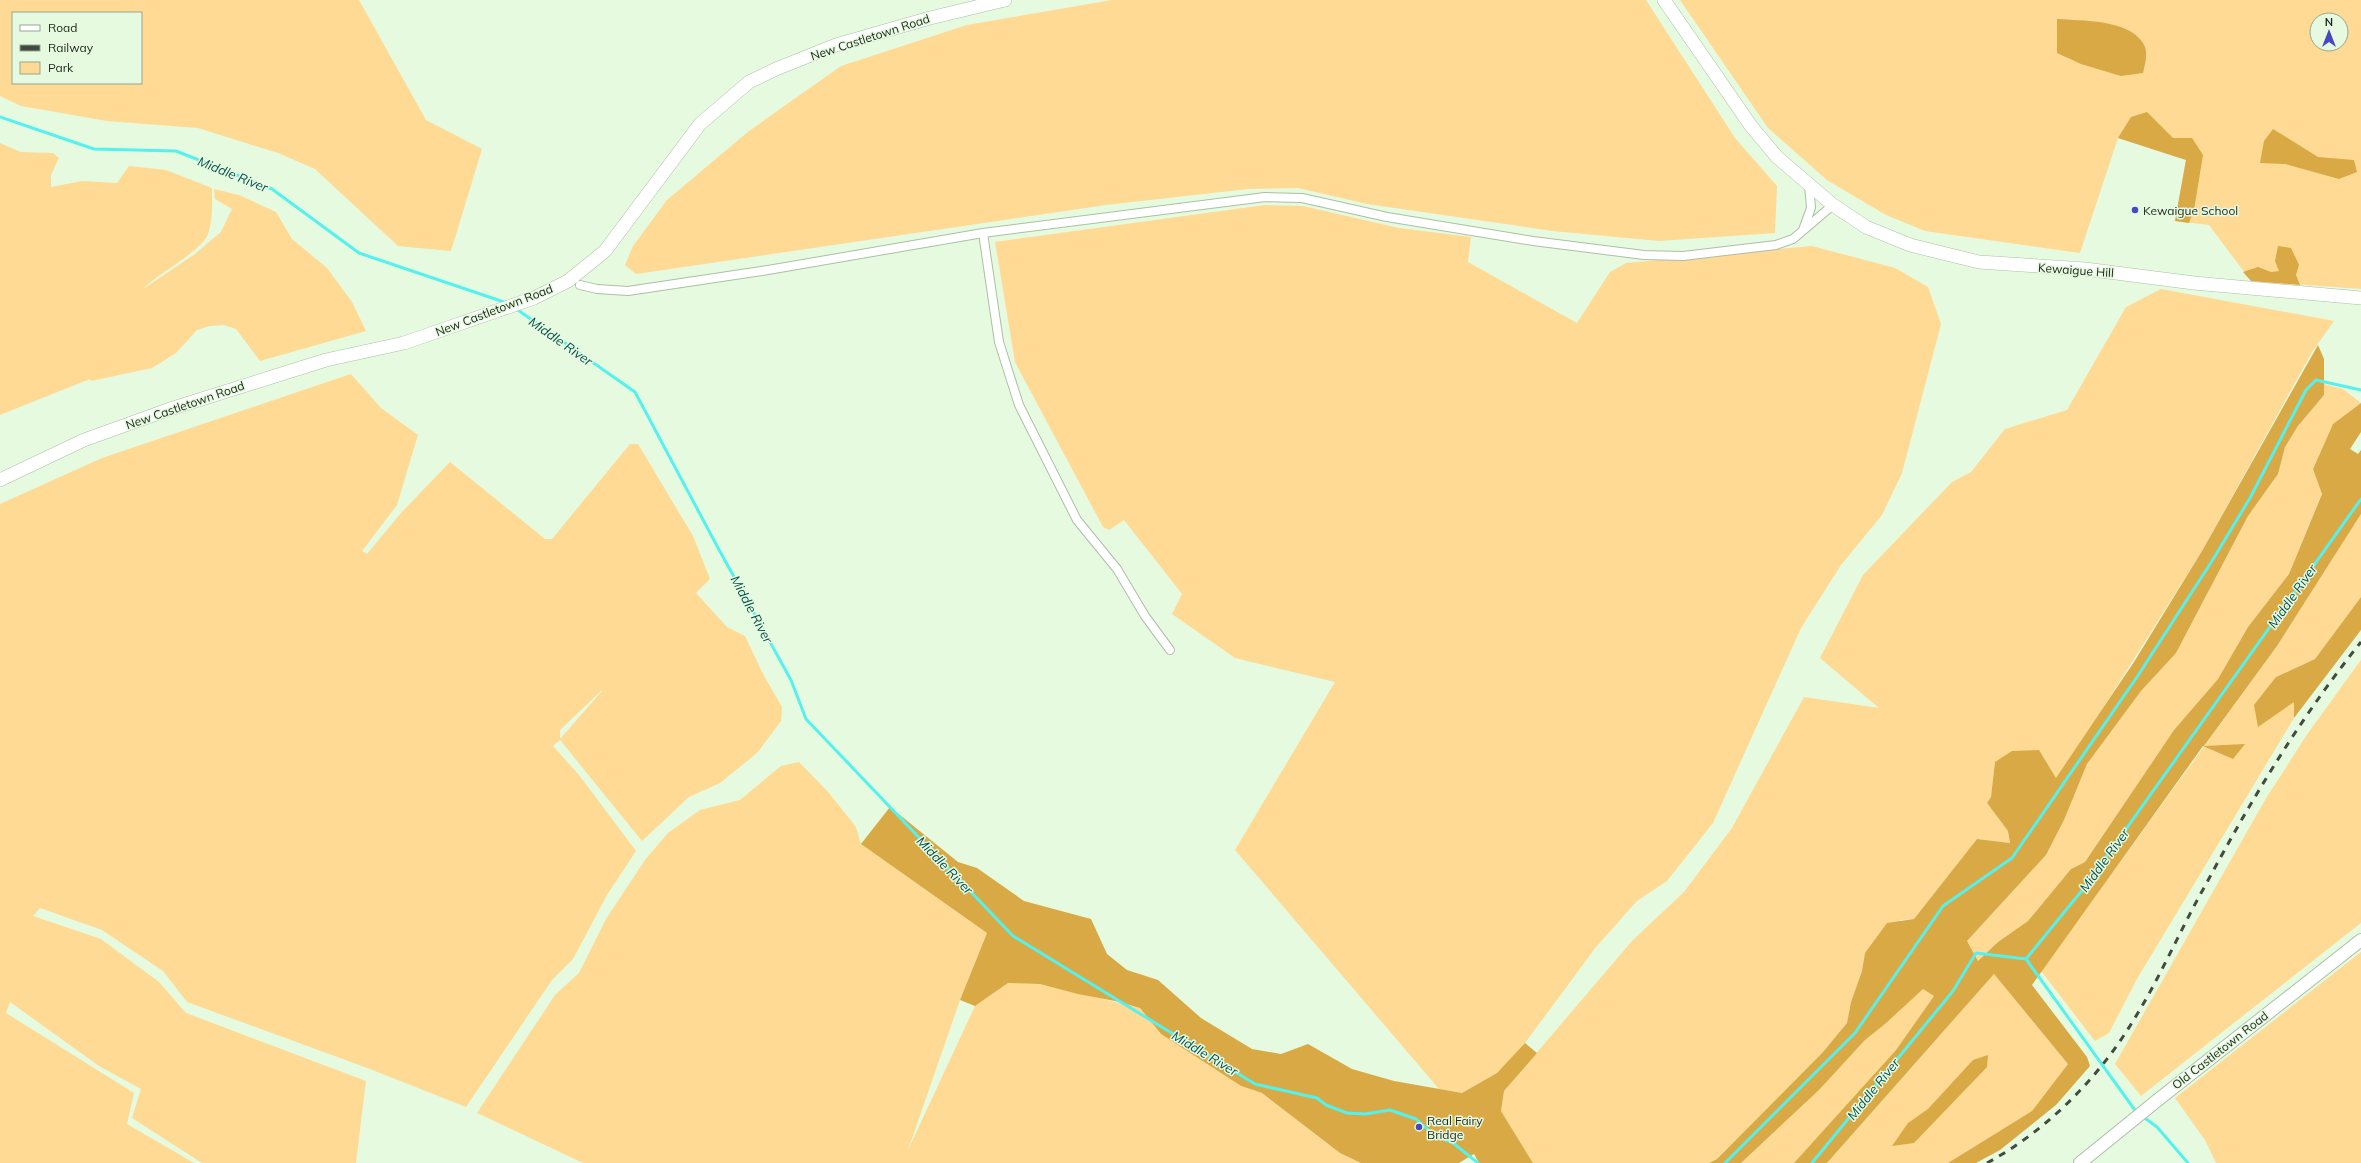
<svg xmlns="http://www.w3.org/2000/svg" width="2361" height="1163" font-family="Mulish,sans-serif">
<rect width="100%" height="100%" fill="#e6fae0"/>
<!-- green -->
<path fill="#feda94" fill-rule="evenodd" d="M0,0H359L426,120L482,149L451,251L398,246L315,169L278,153L198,128L107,121L21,106L0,96ZM13,13H141V83H13Z
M1112,0H1646L1735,138L1777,186L1775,233L1659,241L1553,231L1367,204L1298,188L1248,189L1106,205L636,274L625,265L633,246L667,200L749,131L841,66L967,25Z
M1680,0H2361V289L2251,281L2209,225L2175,221L2186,160L2118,138L2080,253L1925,231L1886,215L1827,180L1768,128ZM2317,20H2341V44H2317Z
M0,143L21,152L53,153L59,158L51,175V187L82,181L117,183L129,166L166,170L212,188C212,204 213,219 208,234C202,251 157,274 143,289L195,254L221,232L232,209L215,199L214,189L239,195L276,212L292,239L327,268L352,302L366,331L260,361L236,329L224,325L210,326L197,330L176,353L152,368L91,381L90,379L0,415Z
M1265,205L1303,206L1399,228L1471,237L1468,262L1577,323L1610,272L1626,263L1812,246L1895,268L1928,287L1941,324L1902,473L1882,515L1841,565L1801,628L1713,823L1667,881L1637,901L1596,947L1525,1043L1497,1073L1462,1093L1439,1089L1235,850L1335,682L1235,658L1172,614L1182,594L1124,520L1109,530L1103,527L1015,362L995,242Z
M2161,289L2334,321L2312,352L2202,551L2076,751L2056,778L2039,750L1995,762L1991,797L1987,803L2008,831L2010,843L1977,839L1914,919L1900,920L1865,953L1862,971L1851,1002L1847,1023L1823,1052L1717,1159L1709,1163H1533L1501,1111L1504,1091L1632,941L1684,892L1732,828L1804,697L1879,708L1820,658L1863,575L1952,482L1971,472L2005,429L2067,410L2126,307Z
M351,374L381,408L418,435L397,505L362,551L367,554L400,514L450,462L545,539H552L630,444H638L693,536L710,579L696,593L727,627L745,636L763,674L782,707L781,721L758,752L746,762L720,783L689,797L642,841L560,740L553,746L579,775L636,851L607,895L573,959L552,980L466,1107L370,1069L187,1002L163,971L102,930L40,908L33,916L101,939L159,982L186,1013L366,1081L356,1163H202L132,1118L141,1089L99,1066L10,1002L6,1013L134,1093L127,1124L194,1163H0V504L102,458ZM602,690V691L560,739V730Z
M2324,384L2343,389L2361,403L2333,424L2313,469L2322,493L2289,574L2248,627L2218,679L2174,730L2085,862L2071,869L2028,921L1998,942L1978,961L1967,941L2046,855L2064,820L2087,764L2141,691L2176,653L2248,516L2278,474L2285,447L2298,426L2324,395Z
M2361,514V597L2315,659L2276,677L2294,702V718L2137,979L2109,1033L2095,1041L2041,971L2277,646Z
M2361,660V923L2141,1096L2115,1064L2265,800L2308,733Z
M799,762L829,793L856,827L861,844L987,933L960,1000L908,1150L975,1006L1008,983L1040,984L1140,1008L1161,1034L1241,1086L1262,1093L1340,1153L1361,1163H583L477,1113L555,995L579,973L606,919L645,860L668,833L700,810L740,800L781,766Z
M2361,952V1163H2216L2205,1140L2175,1098Z
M1994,974L2068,1064L2032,1111L1948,1163H1827Z
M1923,988L1934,996L1896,1050L1794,1163H1741L1819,1090L1865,1040L1885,1024Z"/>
<!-- forest -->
<path fill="#d8a944" d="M2057,19C2082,21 2128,19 2143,43C2149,52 2145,64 2143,73L2121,76L2081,64L2057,53Z
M2147,112L2173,138H2192L2203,155L2194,210L2189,223L2175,221L2186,160L2118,138L2131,117Z
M2273,129L2318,157L2354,160L2357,172L2339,179L2285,164L2260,163L2264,141Z
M2278,246L2291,248L2299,265L2296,275L2300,285L2251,281L2243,272L2258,267L2271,272L2279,271L2275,261Z
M2318,345L2324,359V395L2298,426L2285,447L2278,474L2248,516L2176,653L2141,691L2087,764L2064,820L2046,855L1967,941L1978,961L1998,942L2028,921L2071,869L2085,862L2174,730L2218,679L2248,627L2289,574L2322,494L2313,469L2333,424L2361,403V432L2350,449L2358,454L2361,450V514L2277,646L2204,746L2245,744L2233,759L2203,746L2032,985L2087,1057L2090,1066L2056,1105L2000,1150L1976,1163H1948L2032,1111L2068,1064L1994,974L1827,1163H1794L1896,1050L1934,996L1923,989L1885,1024L1865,1040L1819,1090L1741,1163H1709L1717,1159L1823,1052L1847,1023L1851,1002L1862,971L1865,953L1887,923L1914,919L1977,839L2010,843L2008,831L1987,803L1991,797L1995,762L2012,751L2039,750L2056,778L2134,662L2202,551Z
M2361,597V630L2294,718V702L2258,727L2254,705L2276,677L2315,659Z
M890,807L958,862L977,868L1024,901L1091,919L1107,954L1127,970L1158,980L1201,1018L1252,1049L1281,1054L1308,1044L1352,1069L1394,1081L1462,1093L1497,1073L1525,1043L1537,1053L1504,1091L1501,1111L1533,1163H1479L1474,1154L1459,1163H1361L1340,1153L1262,1093L1241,1086L1161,1034L1140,1008L1115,1001L1078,994L1040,984L1008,983L975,1006L960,1000L987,933L861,844Z
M1988,1055L1987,1067L1914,1143L1892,1146L1908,1123L1928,1109L1973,1060Z"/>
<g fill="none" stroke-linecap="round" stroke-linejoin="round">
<!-- stream -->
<path stroke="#55f1ef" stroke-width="3" d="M0,117L94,149L176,151L272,189L359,253L507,303
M515,308L635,392L717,546L791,680L806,719L1013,936L1255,1084L1317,1098L1326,1105L1347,1113L1365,1114L1390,1110L1416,1119L1434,1135L1453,1143L1478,1163
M2026,959L2084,888L2361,499
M2026,959L2137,1113
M2142,1116L2157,1127L2188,1163
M1725,1163L1855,1033L1943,906L2012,858L2137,677L2212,561L2250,498L2306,390L2316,380L2361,390
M1812,1163L1953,991L1976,953L2026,959"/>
<!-- minor casing -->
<g stroke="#acbfa7" stroke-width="10">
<path id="minor" d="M1803,230L1811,208L1809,185
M983,233L999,342L1019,405L1077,520L1117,569L1145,616L1170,650
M580,285L597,289L628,291L768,270L983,233L1265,197L1302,198L1387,217L1533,241L1644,255L1683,256L1776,245L1793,239L1833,205"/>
</g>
<!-- primary casing -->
<g stroke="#acbfa7" stroke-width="14">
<path id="primary" d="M2080,1163L2159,1099L2361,940"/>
</g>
<!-- trunk casing -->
<g stroke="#acbfa7" stroke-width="14">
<path id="trunk" d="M1664,0L1751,126L1777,157L1833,205L1866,227L1910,245L1979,262L2085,269L2194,283L2361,298
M0,480L84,440L170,409L326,360L404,343L534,298L568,281L605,251L700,124L749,82L776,69L836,45L930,18L1005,0"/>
</g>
<!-- minor -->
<use href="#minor" stroke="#fff" stroke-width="8"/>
<!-- primary -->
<use href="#primary" stroke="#fff" stroke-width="12"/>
<!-- trunk -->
<use href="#trunk" stroke="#fff" stroke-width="13"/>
<!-- rail -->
<path stroke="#424b3f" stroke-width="3" stroke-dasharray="7 7" stroke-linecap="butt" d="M1987,1163C2046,1131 2098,1079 2133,1021C2160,978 2180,930 2205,886C2251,800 2300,718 2361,642"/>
</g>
<!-- markers -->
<g fill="#4749bf" stroke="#e6fae0" stroke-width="1.5">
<circle cx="2135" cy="210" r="4"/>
<circle cx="1419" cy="1127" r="4"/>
</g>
<g text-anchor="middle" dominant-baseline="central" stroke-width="3" stroke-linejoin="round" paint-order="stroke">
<!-- street labels -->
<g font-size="12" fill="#1e251c" stroke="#e6fae0">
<text transform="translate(870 37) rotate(-18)">New Castletown Road</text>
<text transform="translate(2076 270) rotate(4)">Kewaigue Hill</text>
<text transform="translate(494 310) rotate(-21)">New Castletown Road</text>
<text transform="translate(185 405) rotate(-19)">New Castletown Road</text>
<text transform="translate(2220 1050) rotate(-38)">Old Castletown Road</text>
</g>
<!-- poi labels -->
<g font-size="12" fill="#1e251c" stroke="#e6fae0" text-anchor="start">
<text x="2143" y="210">Kewaigue School</text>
<text x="1427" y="1120">Real Fairy<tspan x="1427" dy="14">Bridge</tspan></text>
</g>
<!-- water labels -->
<g font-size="13" font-style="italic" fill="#044d4d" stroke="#e6fae0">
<text transform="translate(233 174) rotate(22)">Middle River</text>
<text transform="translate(561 341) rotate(35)">Middle River</text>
<text transform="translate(2292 596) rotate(-55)">Middle River</text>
<text transform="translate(752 609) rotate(62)">Middle River</text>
<text transform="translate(2104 860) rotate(-54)">Middle River</text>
<text transform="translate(945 865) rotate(46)">Middle River</text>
<text transform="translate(1205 1053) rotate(31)">Middle River</text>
<text transform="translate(1873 1089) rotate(-51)">Middle River</text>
</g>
</g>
<!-- legend -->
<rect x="12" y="12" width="130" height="72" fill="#e6fae0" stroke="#96a592"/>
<rect x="20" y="25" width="20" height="6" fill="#ffffff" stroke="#96a592"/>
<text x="48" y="32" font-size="12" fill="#1e251c">Road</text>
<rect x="20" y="45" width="20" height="6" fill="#424b3f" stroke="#96a592"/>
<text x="48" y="52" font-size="12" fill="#1e251c">Railway</text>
<rect x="20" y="62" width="20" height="12" fill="#feda94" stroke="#96a592"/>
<text x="48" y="72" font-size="12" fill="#1e251c">Park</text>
<!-- north arrow -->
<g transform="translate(2329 32)"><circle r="19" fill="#e6fae0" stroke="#96a592"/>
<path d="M0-3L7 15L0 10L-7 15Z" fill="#4749bf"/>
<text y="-6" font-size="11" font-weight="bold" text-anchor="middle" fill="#1e251c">N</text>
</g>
</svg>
